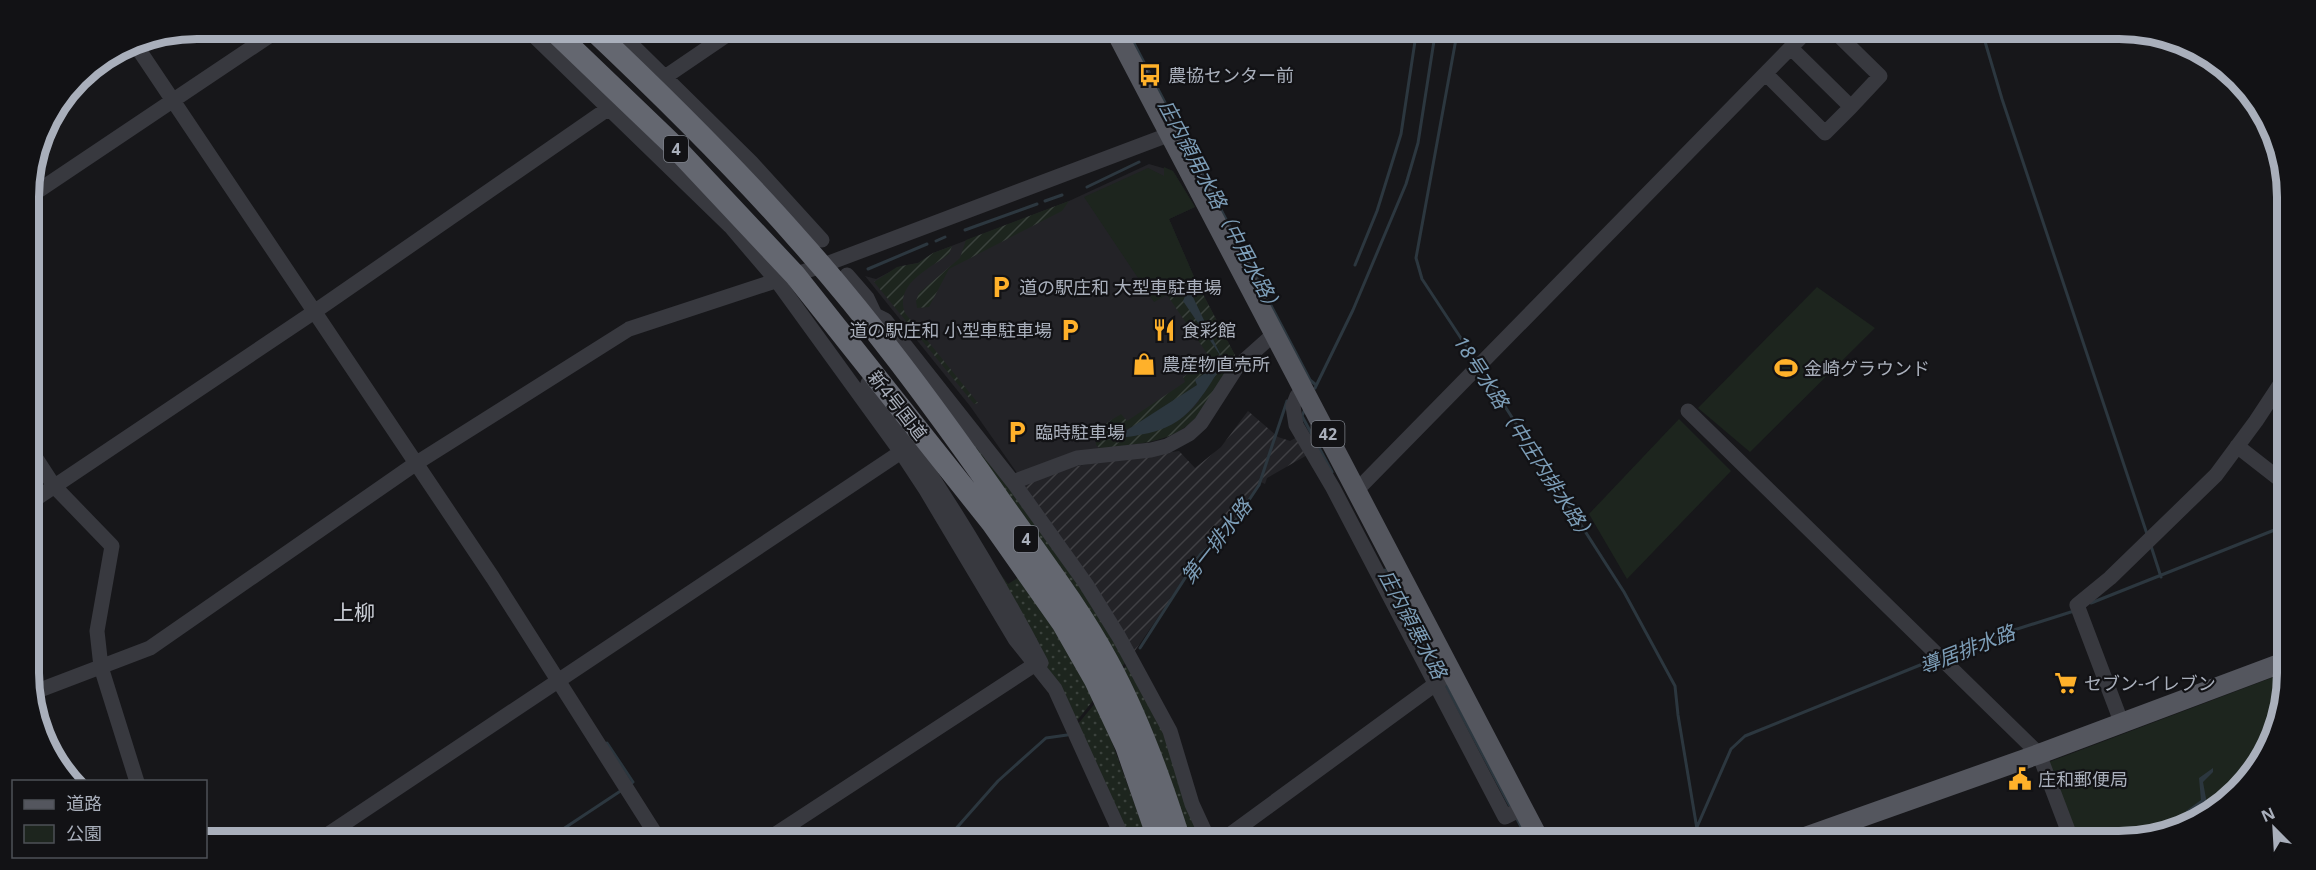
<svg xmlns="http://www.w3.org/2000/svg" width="2316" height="870" font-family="'Noto Sans','Noto Sans JP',sans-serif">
<defs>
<pattern id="industrial-furrows" width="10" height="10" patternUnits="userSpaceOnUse" patternTransform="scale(1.5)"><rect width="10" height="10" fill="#232327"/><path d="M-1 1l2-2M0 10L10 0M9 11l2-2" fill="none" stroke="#404044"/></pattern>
<pattern id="grass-dots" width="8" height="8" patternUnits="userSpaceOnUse" patternTransform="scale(1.5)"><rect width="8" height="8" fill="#1d251e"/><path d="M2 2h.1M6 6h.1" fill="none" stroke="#3b423d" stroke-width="1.8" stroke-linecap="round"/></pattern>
<pattern id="garden-furrows" width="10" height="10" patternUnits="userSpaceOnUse" patternTransform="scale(1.5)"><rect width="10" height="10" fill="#1d251e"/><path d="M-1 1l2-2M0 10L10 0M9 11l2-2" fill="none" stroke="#3b423d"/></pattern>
</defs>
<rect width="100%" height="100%" fill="#17171a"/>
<!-- built -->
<path fill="#232327" d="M1149,164L1173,171L1195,207L1169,219L1195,279L1237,359L1195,421L1017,473L970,406L865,276L876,279L901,266L918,263L933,253L1069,201Z"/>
<!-- industrial -->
<path fill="url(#industrial-furrows)" d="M1248,411L1278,437L1290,441L1301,435L1309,454L1267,478L1265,484L1261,482L1238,514L1201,555L1132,655L1024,485L1070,467L1179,451L1195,468L1221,447Z"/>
<!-- grass -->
<path fill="url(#grass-dots)" d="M932,381L1076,580L1126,662L1120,669Z
M990,560L1008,584L1021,576L1095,698L1076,722Z
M1127,665L1165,733L1204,841H1188L1121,672Z
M1097,701L1148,841H1130L1078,724Z"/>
<!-- park -->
<path fill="#1d251e" d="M1164,167L1173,171L1195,207L1169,219L1195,279L1154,302L1084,197L1148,168L1164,176Z
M1817,287L1875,328L1750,452L1698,408Z
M1679,419L1731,471L1627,579L1589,514Z
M2287,672L2279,727L2222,806L2129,841H2077L2049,762Z"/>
<!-- garden -->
<path fill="url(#garden-furrows)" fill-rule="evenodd" d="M1069,201L1062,211L949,269L929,307L917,308L916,301L919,293L960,258L966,240Z
M952,246L949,254C929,269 894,284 905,313L978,403L974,404L874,282L897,267L918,263L933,253Z
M1195,279L1237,359L1230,369L1208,355L1167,295Z
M1206,357L1229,371C1187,439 1178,439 1101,449L1096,445C1094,428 1109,422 1121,414L1127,421L1185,382L1183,377L1199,367L1197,363ZM1198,385L1199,401C1173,433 1142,435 1104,438L1139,424Z"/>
<!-- water -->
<path fill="#2c373f" d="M1186,294L1192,295L1222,358L1183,301Z
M1211,369L1217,373C1183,429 1168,432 1105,440L1108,432L1118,425L1124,432L1197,385L1195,380Z
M2213,768V772L2203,782L2207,804L2191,813L2190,818L2186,820V811L2201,800L2199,778Z"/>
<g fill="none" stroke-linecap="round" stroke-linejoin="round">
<!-- stream -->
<path stroke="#2c373f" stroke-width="3" d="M1126,28L1310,380L1316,385
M1458,28L1416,258L1422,279L1476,361
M1981,28L2002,99L2147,534
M1087,187L1139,162
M1045,201L1062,195
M965,230L1037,204
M936,241L945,237
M1355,265L1377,211L1401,134L1417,28
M868,269L927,244
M1481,369L1624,592L1675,686L1678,715L1699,841
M1315,388L1353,310L1406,184L1418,143L1436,28
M1305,409L1302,416L1332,472
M2151,546L2161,577
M1385,570L1440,676
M2091,603L2287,525
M1140,648L1200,555L1229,530L1259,485L1287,401
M1944,656L1992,637L2074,611
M1445,684L1511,808
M607,743L633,782L630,784
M1516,817L1528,840
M1697,827L1731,749L1745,736L1935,659
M545,841L622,790
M945,841L998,781L1046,738L1067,735"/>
<!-- minor -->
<path stroke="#38393f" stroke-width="15" d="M526,28L730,226L777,281L901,452L926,490L1015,639L1055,689L1124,841
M615,28L751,162L822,240
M1831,28L1880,76L1851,107
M133,41L493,578L660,841
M1766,74L1825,133L1851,107L1791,48
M665,77L737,28
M29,197L281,28
M847,275L867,298L875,315
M862,315H875L885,320L1013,482L1086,584L1119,637L1170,731L1192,804L1209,841
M868,383C932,473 990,565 1041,663
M1305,390L1297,396L1293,406L1296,425L1333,488L1505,817L1523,808
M1688,411L2039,754L2072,841
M2237,446L2287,485
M30,449L54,486L112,546L97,631L101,667L137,782
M1013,482L1077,458L1151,450L1167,446L1189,434L1201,423L1237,367L1275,333
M1357,490L1810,28
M31,502L314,312L609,108
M32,693L150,648L415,464L629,329L821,266L1168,135
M2122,724L2077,605L2110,578L2216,475L2256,421L2287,374
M318,841L901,452
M765,841L1034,665
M1221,841L1441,680"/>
<!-- major -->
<path stroke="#54565e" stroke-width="20" d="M1114,28L1540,841
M1794,841L2039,754L2287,661"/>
<!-- highway -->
<path stroke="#646770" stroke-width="22" d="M551,28L672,144L795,275L992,523L1063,624L1095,680L1126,746L1159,841
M591,28C663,96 733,165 798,239C869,318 931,403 992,489C1031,546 1075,601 1108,662C1139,719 1161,780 1180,841"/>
</g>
<!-- icons -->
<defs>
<g id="bus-bare" transform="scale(1.8)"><path d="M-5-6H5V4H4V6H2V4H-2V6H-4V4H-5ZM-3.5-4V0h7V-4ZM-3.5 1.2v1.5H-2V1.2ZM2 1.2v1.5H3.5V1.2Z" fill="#ffb12a" stroke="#121215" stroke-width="2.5" paint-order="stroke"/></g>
<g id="parking-bare" transform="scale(1.8)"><path d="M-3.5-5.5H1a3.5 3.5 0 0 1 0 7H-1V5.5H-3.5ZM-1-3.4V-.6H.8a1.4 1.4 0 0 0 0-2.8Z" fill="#ffb12a" stroke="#121215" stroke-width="2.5" paint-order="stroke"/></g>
<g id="restaurant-bare" transform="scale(1.8)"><path d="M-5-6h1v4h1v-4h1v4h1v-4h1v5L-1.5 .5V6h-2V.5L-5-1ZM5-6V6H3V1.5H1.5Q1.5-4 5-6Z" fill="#ffb12a" stroke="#121215" stroke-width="2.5" paint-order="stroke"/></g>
<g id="shop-bare" transform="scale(1.8)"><path d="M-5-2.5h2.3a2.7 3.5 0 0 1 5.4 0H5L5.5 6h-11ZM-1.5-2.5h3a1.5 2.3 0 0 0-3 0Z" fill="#ffb12a" stroke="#121215" stroke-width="2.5" paint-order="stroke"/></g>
<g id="stadium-bare" transform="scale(1.8)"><path d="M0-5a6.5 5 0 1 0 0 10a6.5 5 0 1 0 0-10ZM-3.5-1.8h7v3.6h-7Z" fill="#ffb12a" stroke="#121215" stroke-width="2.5" paint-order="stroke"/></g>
<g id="supermarket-bare" transform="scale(1.8)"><path d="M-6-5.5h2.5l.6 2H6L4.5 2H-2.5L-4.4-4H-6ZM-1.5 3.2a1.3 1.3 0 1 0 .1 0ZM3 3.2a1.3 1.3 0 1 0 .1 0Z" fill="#ffb12a" stroke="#121215" stroke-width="2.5" paint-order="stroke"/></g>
<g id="civic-bare" transform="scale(1.8)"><path d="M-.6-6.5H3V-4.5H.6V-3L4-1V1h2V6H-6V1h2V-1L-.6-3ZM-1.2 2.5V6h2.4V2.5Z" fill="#ffb12a" stroke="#121215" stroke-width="2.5" paint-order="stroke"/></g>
</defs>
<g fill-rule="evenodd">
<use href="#bus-bare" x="1150" y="75"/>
<use href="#parking-bare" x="1001" y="287"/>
<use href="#parking-bare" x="1070" y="330"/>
<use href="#restaurant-bare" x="1164" y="330"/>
<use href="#shop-bare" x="1144" y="364"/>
<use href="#stadium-bare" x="1786" y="368"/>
<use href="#parking-bare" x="1017" y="432"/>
<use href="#supermarket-bare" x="2066" y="683"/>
<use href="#civic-bare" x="2020" y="779"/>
</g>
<g text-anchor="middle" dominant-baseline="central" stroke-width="4.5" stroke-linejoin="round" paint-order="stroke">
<!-- shield labels -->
<g fill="#121215" stroke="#7c8089" stroke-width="1.5">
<rect x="664" y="136" width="24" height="26" rx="4.5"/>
<rect x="1311.5" y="421" width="33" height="26" rx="4.5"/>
<rect x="1014" y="526" width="24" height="26" rx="4.5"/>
</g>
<g font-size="16" font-weight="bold" fill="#a9afbb">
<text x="676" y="149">4</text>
<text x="1328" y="434">42</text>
<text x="1026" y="539">4</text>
</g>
<!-- poi labels -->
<g font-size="18" fill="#a9afbb" stroke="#121215" text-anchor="start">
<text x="1168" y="75">農協センター前</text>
<text x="1019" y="287">道の駅庄和 大型車駐車場</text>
<text x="1052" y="330" text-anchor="end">道の駅庄和 小型車駐車場</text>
<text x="1182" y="330">食彩館</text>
<text x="1162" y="364">農産物直売所</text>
<text x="1804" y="368">金崎グラウンド</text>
<text x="1035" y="432">臨時駐車場</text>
<text x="2084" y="683">セブン-イレブン</text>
<text x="2038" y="779">庄和郵便局</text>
</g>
<!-- street labels -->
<g font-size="18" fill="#a9afbb" stroke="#121215">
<text transform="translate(898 405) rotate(52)">新4号国道</text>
</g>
<!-- water labels -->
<g font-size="20" font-style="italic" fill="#7d9eb8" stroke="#121215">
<text transform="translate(1221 207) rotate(62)">庄内領用水路（中用水路）</text>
<text transform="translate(1525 439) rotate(57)">18号水路（中庄内排水路）</text>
<text transform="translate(1216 541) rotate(-52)">第一排水路</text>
<text transform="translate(1413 624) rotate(62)">庄内領悪水路</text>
<text transform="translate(1967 649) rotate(-21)">導居排水路</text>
</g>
<!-- quarter labels -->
<g font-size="21" fill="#caced6" stroke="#121215">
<text x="354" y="612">上柳</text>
</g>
</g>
<!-- crop -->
<path d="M0 0H2316V870H0ZM197 39H2119A158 158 0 0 1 2277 197V673A158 158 0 0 1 2119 831H197A158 158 0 0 1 39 673V197A158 158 0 0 1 197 39Z" fill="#121215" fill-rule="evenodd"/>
<path fill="none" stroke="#a9afbb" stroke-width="8" d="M197 39H2119A158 158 0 0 1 2277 197V673A158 158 0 0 1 2119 831H197A158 158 0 0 1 39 673V197A158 158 0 0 1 197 39Z"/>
<!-- legend -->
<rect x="12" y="780" width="195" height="78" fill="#121215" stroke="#4e5157" stroke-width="1.5"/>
<rect x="24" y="800" width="30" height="9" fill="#54565e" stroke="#4e5157" stroke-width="1.5"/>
<text x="66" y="810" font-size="18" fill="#a9afbb">道路</text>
<rect x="24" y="825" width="30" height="18" fill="#1d251e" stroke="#4e5157" stroke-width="1.5"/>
<text x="66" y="840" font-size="18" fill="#a9afbb">公園</text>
<!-- north arrow -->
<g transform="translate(2274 828) rotate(336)" stroke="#121215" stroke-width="4.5" paint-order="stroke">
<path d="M0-4.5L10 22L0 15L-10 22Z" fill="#a9afbb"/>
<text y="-9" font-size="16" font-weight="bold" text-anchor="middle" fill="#a9afbb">N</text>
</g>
</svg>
